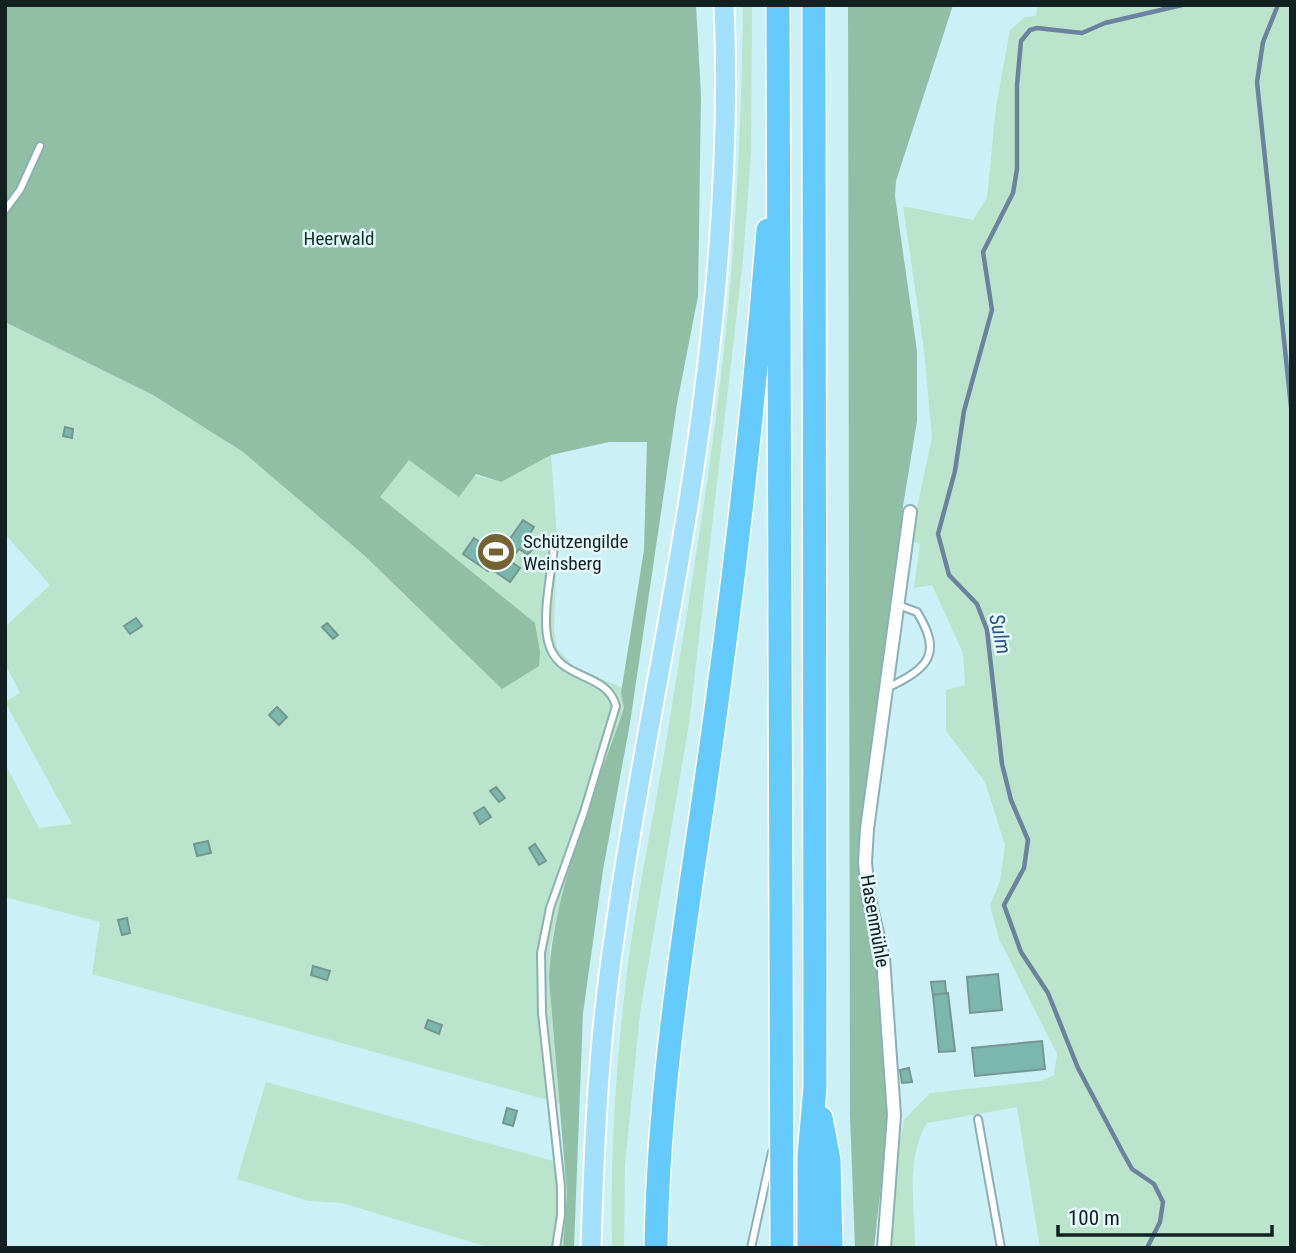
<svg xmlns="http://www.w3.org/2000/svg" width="1296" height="1253" font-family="'Roboto Condensed',sans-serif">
<rect width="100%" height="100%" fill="#cbf0f5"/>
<!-- green -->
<path fill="#bae4cc" d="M743,5H752L751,153L743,260L689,724L640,1013L625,1165L624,1248H612C610,1156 616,1063 627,972C638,887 657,802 670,718C695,563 722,406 733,250C739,169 742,87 743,5Z
M1037,5H1291V1248H1040L1017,1107L927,1123C905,1159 915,1207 915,1248H891L895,1166L904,1120L930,1093L1041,1081L1054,1075L1057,1054L999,939L990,905L1000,881L1005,845L985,782L946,731V690L965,685L963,653L932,585L914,588L920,544L910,540L932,438L924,350L903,206L973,220L987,198L996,107L1010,30L1025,17L1036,16Z
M5,322L153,395L243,452L365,556L535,623L379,497L409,460L501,482L551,455L557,536L554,631L557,648L572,665L622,688L624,708L558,912L550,948L549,979L559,1103L92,974L100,922L5,897V764L39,828L72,824L5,702L20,693L5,664V627L50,585L5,534Z
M266,1082L564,1164L567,1194L563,1248H491L342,1203L309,1201L237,1179Z"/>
<!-- forest -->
<path fill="#90bfa5" d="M5,5H696L701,95L698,296L677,404L630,723L603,870L583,1013L574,1248H563L567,1194L549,979C552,894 596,790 624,708L621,693L644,550L647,442H609L551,455L501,482L476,474L459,497L409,460L380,497L535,623L540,652L539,666L502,689L365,556L243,452L153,395L5,322Z
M848,5H953L896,181L895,196L917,351V421L903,506L871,768L859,837L878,962L889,1113L874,1248H855L850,1116Z"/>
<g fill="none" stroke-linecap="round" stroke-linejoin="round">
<!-- stream -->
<path stroke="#6b839d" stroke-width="4.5" d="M1278,5L1263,42L1257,82L1291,407
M1147,1248L1160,1222L1163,1202L1154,1184L1132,1169L1122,1151L1078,1068L1048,993L1021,952L1004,905L1024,868L1028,840L1011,800L1002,764L987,630L977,604L949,575L938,534L955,471L964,411L992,310L983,252L1013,193L1017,169V85L1021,41L1030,30L1037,28L1082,33L1105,23L1182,5"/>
</g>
<!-- building -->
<path fill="#7cb7ae" stroke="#759792" stroke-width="2" d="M65,427L73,429L72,438L63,436Z
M523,520L534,527L529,535L538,541L528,555L519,549L510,561L520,568L510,582L490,568Z
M474,538L499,555L488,571L463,554Z
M136,618L142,626L130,634L124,626Z
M327,623L338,635L333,639L322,627Z
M277,707L287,717L279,725L269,715Z
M496,787L505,798L499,802L490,791Z
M484,807L491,817L480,824L474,813Z
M208,841L211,853L197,856L194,844Z
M535,844L546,861L539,865L529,848Z
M127,918L130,933L122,935L118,920Z
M313,966L330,971L327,980L311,975Z
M998,974L1002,1010L970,1013L967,977Z
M945,981L946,993L933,995L931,982Z
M948,993L955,1051L939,1052L933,995Z
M428,1020L442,1025L439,1034L425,1028Z
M1042,1041L1045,1069L975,1076L972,1048Z
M909,1068L912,1082L902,1083L900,1070Z
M507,1108L517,1111L513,1126L503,1123Z"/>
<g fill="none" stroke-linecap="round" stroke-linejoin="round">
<!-- service casing -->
<g stroke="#8db0b5" stroke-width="10">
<path id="service" d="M5,210L20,190L40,146
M554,547C551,574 542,615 548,641C557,682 606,670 616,706L584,812L550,908L541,953L542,1013L561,1187V1215L556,1248
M887,688C929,668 943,654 917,612L898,605
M978,1119L1001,1248
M751,1248L772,1152"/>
</g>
<!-- minor casing -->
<g stroke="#8db0b5" stroke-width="16">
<path id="minor" d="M884,1248L894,1115L883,958L868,895L865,862L867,829L910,512"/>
</g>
<!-- primary casing -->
<g stroke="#fff" stroke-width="23">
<path id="primary" d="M591,1248C594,1149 598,1051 612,953C633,799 666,647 690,494C715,333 731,168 724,5"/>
</g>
<!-- motorway casing -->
<g stroke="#fff" stroke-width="26">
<path id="motorway" d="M778,5L782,1248
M821,1118L829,1160L831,1248
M656,1248C658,1084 686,922 709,760C734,584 754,407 768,230
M809,1248V1156L815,1087L814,5"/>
</g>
<!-- service -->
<use href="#service" stroke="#fff" stroke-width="6"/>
<!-- minor -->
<use href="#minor" stroke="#fff" stroke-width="12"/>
<!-- primary -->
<use href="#primary" stroke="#a3e0fd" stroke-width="19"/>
<!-- motorway -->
<use href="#motorway" stroke="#65cbfc" stroke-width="23"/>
</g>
<!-- icons -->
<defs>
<g id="stadium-disc" transform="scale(2.0125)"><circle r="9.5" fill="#756432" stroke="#e4fafd"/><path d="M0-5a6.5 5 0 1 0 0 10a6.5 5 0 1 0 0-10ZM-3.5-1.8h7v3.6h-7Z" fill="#fff"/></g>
</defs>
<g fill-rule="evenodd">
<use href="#stadium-disc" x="496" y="552"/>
</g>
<g text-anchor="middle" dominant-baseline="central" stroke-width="5" stroke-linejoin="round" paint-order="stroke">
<!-- park labels -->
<g font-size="19" fill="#0a3221" stroke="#e4fafd">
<text x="339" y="238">Heerwald</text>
</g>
<!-- poi labels -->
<g font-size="19" fill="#122022" stroke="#e4fafd" text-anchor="start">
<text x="523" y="541">Schützengilde<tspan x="523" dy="22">Weinsberg</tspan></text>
</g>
<!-- street labels -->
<g font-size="19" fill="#122022" stroke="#e4fafd">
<text transform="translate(875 921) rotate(80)">Hasenmühle</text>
</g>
<!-- water labels -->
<g font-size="21" font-style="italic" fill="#2d5585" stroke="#e4fafd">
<text transform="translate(1000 634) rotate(78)">Sulm</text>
</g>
</g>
<!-- border -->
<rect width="1296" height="1253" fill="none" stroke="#122022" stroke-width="14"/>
<!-- scale -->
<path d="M1058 1225v10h214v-10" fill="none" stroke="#122022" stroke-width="3.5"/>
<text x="1068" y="1225" font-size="21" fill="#122022" stroke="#e4fafd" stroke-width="5" paint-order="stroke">100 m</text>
</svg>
